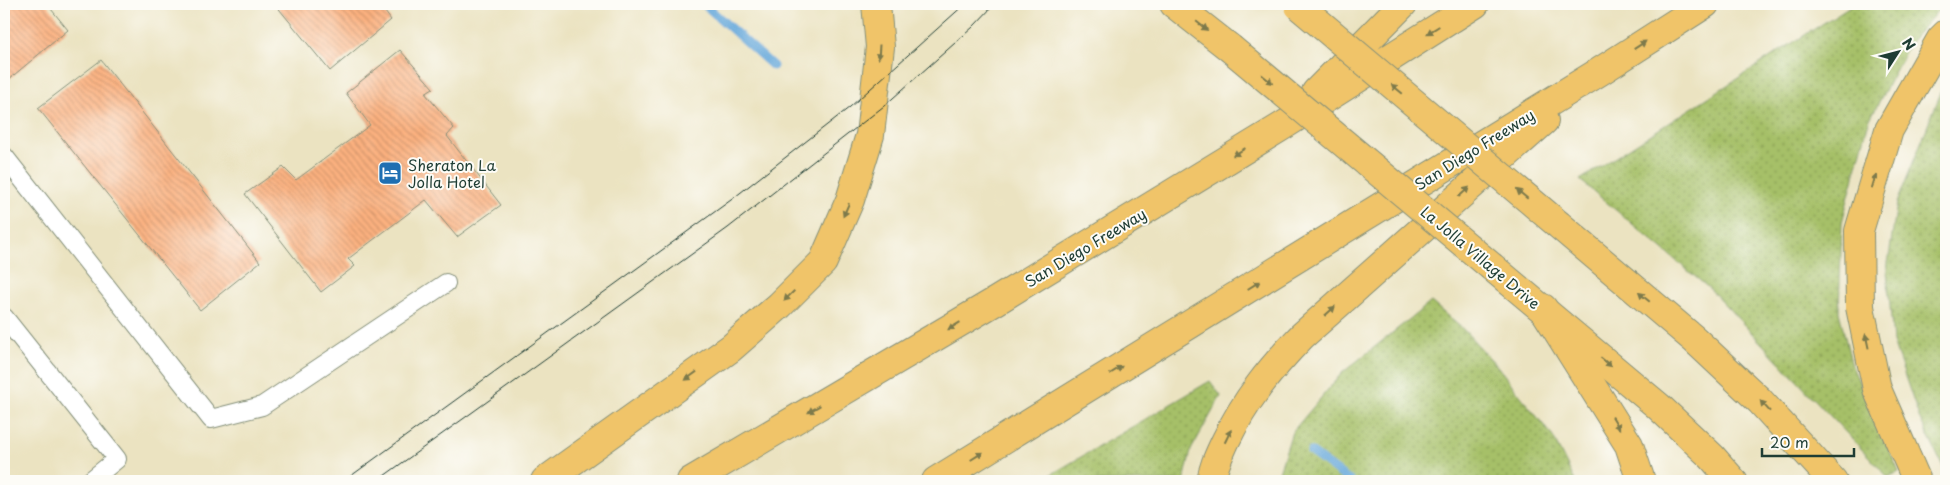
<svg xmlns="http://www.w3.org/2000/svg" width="1950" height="485" font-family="'Playpen Sans',sans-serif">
<defs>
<pattern id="grass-dots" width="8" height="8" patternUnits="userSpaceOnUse" patternTransform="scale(1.25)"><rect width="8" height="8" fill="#a6c067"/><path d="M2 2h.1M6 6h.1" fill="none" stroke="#879d56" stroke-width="1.8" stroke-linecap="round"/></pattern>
<pattern id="building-back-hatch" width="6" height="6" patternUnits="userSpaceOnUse" patternTransform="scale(1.25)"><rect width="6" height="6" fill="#fcb17f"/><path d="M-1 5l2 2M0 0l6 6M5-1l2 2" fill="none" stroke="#cb9169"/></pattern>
</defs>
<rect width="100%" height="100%" fill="#fdfcf7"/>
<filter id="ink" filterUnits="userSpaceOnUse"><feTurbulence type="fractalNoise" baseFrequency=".02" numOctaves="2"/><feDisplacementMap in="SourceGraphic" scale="10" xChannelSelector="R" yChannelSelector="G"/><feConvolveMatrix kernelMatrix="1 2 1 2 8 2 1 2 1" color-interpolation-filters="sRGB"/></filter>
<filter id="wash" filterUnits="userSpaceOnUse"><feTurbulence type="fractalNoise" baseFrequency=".0096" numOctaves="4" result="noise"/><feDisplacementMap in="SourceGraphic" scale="20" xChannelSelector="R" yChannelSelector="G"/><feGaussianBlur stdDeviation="1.12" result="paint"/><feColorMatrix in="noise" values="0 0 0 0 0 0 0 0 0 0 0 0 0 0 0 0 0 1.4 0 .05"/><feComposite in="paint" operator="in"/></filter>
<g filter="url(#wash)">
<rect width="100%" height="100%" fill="#ebe3c1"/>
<!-- grass -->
<path fill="url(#grass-dots)" stroke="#627e4e" d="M1853,4H1944L1911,41L1869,121L1842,222L1839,312L1852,366L1899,472L1888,477L1711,290L1580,180Z
M1946,85V473L1919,417L1893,342L1887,270L1897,203L1941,92Z
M1431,302L1464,330L1498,367L1553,437L1575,481H1276L1292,432L1342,373Z
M1210,381L1221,396L1191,450L1184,481H1040Z"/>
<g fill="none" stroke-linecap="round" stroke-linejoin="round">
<!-- stream -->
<path stroke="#66a8da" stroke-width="9" d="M704,4L773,66
M1311,452L1350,481"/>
</g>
<g id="blocks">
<!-- building -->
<path fill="url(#building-back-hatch)" d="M4,4H47L68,30L8,80L4,75Z
M275,4H379L391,20L330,71Z
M400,50L433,88L425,93L454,128L447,136L501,205L457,237L426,200L348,259L355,266L321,292L245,194L283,167L296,180L370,125L346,93Z
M101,60L260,262L200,310L38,108Z"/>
</g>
</g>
<g filter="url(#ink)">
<use href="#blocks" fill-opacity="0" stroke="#85907a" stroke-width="1"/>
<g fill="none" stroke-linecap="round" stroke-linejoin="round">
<!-- service casing -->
<g stroke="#85907a" stroke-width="20">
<path id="service" d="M4,156L211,419L262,406L446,283
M4,317L117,459L90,481"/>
</g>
<!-- primary casing -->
<g stroke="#85907a" stroke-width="30">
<path id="primary" d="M1174,4L1230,48
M1559,225L1695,340L1760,401L1833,481
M1492,267L1658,406L1712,457L1733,481"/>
</g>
<!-- motorway casing -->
<g stroke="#85907a" stroke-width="30">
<path id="motorway" d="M1316,92L1403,4
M1543,308L1629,445L1641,481
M545,481L731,348L780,305L823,262L850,200L870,135L880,47L876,4
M691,481L996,301L1281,127L1475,4
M936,481L1599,72L1705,4
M1211,481C1213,467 1219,455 1225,442C1245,400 1270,369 1302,336L1544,121
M1917,481L1877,389L1860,307L1859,231L1889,130L1941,39L1946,34"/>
</g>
<!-- service -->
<use href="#service" stroke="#fff" stroke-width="18"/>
<!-- primary -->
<use href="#primary" stroke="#f0c469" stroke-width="28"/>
<!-- motorway -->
<use href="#motorway" stroke="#f0c469" stroke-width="28"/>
<!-- tram -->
<path stroke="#1f3d34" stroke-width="1" d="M344,481L731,200L850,107L965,4
M377,481L728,228L884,106L973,27L995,4"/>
<!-- primary-bridge casing -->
<g stroke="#85907a" stroke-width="30" stroke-linecap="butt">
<path id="primary-bridge" d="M1299,6L1559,225
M1230,48L1492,267"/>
</g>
<!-- primary-bridge -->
<use href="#primary-bridge" stroke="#f0c469" stroke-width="28"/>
</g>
<!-- one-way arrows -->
<defs><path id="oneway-solid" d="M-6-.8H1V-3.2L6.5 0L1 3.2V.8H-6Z" transform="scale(1.25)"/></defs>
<g fill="#7d7a4c">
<use href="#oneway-solid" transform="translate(1202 26) rotate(39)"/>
<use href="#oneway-solid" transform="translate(1433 30) rotate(148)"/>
<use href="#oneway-solid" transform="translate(1640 45) rotate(-33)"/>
<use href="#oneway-solid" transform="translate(879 52) rotate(94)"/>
<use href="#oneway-solid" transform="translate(1267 79) rotate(40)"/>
<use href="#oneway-solid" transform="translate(1397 89) rotate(-140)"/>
<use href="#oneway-solid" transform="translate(1239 152) rotate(149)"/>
<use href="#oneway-solid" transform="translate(1874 181) rotate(-73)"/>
<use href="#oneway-solid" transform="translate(1464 192) rotate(-42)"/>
<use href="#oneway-solid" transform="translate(1522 194) rotate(-140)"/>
<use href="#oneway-solid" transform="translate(846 210) rotate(114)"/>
<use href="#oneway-solid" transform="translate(1254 285) rotate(-32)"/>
<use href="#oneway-solid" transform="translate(789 296) rotate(135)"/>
<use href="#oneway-solid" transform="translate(1644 297) rotate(-140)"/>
<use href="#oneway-solid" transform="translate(1330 311) rotate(-42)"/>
<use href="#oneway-solid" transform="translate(954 326) rotate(149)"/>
<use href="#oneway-solid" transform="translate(1867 341) rotate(-102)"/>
<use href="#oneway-solid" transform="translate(1606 362) rotate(40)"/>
<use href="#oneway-solid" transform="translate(1116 370) rotate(-32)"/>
<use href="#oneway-solid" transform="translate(691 376) rotate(144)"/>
<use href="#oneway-solid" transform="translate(1765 406) rotate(-132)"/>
<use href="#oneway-solid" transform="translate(814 409) rotate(149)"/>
<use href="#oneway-solid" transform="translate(1616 423) rotate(59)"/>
<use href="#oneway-solid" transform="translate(1228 436) rotate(-64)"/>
<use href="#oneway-solid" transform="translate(977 456) rotate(-32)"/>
</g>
</g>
<!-- icons -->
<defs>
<g id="hotel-square" transform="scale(1.25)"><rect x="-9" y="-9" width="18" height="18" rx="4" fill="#1f6fb2" stroke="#fdfcf7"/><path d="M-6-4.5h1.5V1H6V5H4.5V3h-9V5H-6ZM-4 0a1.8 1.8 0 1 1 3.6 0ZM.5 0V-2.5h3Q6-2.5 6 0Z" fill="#fff"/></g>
</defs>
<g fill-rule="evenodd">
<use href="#hotel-square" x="390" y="173"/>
</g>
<g text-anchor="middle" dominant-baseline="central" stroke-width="4" stroke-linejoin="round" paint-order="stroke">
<!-- street labels -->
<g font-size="15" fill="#1f3d34" stroke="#fdfcf7">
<text transform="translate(1474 149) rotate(-32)">San Diego Freeway</text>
<text transform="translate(1085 247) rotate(-31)">San Diego Freeway</text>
<text transform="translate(1481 257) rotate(40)">La Jolla Village Drive</text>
</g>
<!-- poi labels -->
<g font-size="15" fill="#1f3d34" stroke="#fdfcf7" text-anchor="start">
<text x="408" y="164">Sheraton La<tspan x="408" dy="17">Jolla Hotel</tspan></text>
</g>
</g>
<!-- margin -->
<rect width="1950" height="485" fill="none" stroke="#fdfcf7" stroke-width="20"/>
<!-- north arrow -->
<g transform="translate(1898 52) rotate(54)" stroke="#fdfcf7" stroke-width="4" paint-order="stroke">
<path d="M0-4L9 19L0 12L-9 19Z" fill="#1f3d34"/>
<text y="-8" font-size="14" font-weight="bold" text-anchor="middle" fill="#1f3d34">N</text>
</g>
<!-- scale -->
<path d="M1762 448v8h92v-8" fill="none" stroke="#1f3d34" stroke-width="2.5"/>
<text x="1770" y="448" font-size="15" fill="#1f3d34" stroke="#fdfcf7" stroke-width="4" paint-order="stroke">20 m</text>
</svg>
